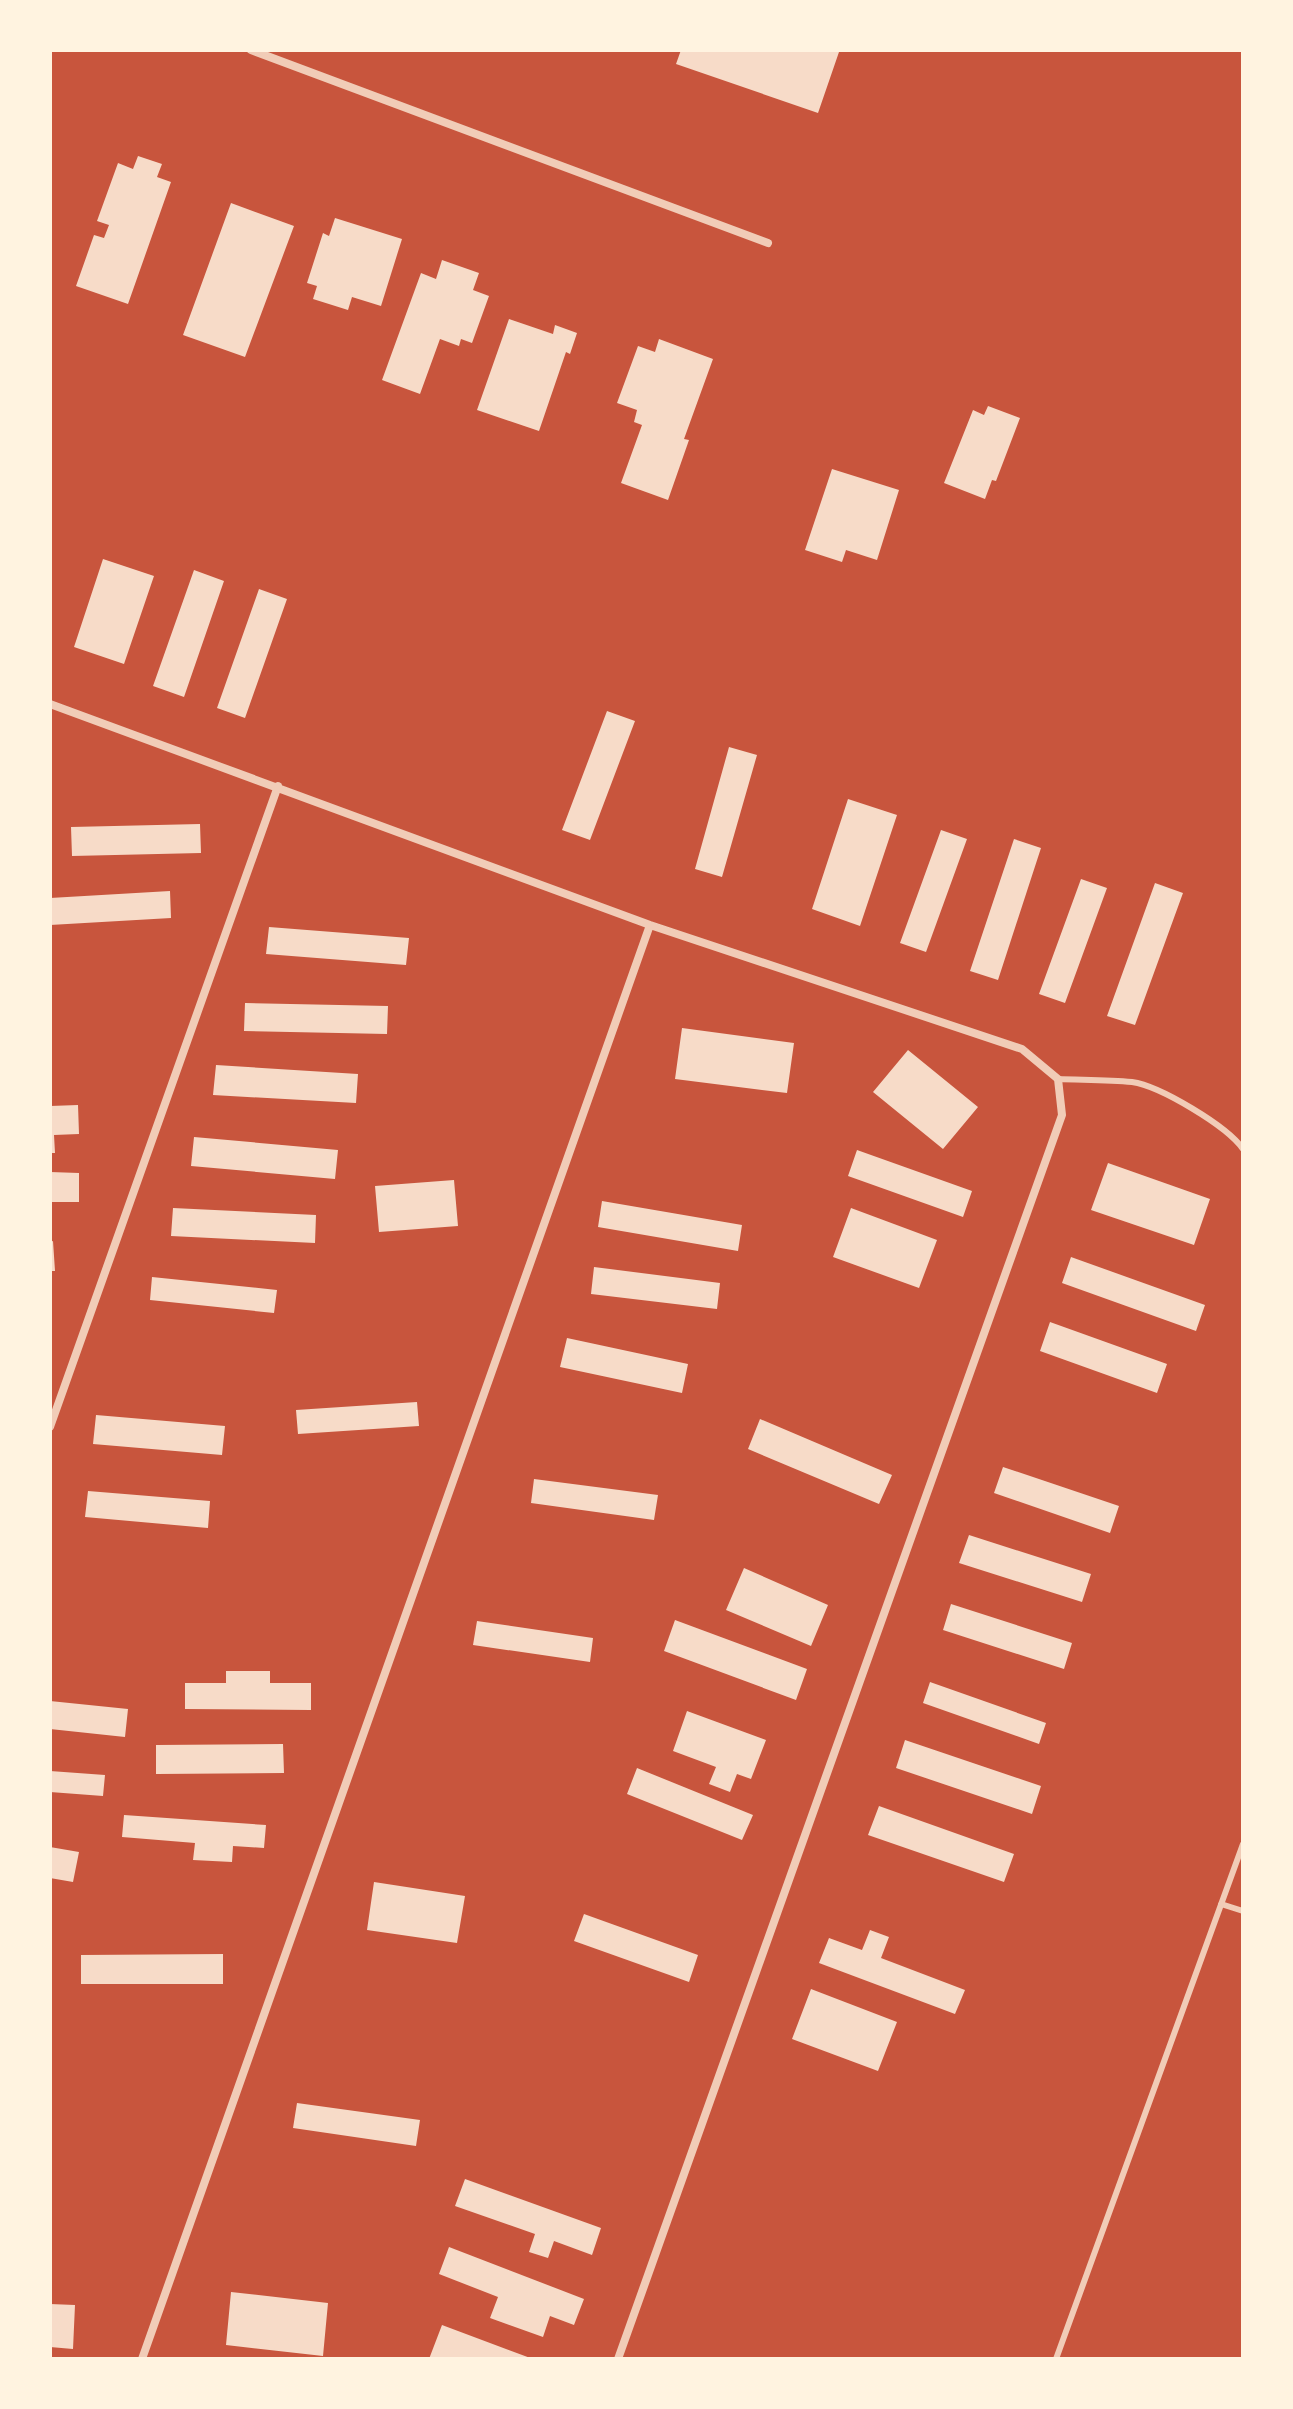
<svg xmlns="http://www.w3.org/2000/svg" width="1293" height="2409" font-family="'Titillium Web',sans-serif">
<rect width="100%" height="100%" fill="#c8553d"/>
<!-- building -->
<path fill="#f7dbc8" d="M681,50H834L839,52L818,113L676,64Z
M138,156L162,164L157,177L171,182L128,304L76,286L94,235L104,238L109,225L97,221L118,163L133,169Z
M231,203L294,226L245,357L183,335Z
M335,218L402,239L381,306L352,297L348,310L313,299L317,286L307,283L323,233L329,236Z
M442,260L479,273L473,290L489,296L472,343L461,339L459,346L440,339L420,394L382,380L421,273L436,279Z
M509,319L553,334L555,325L577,333L570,354L566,352L539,431L477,410Z
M659,339L713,359L684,439L689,440L668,500L621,483L642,425L634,422L637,410L617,403L638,346L655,352Z
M988,406L1020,418L996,481L992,480L985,499L944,483L973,410L984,415Z
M832,469L899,490L877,560L846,550L842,562L805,550Z
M103,559L154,576L124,664L74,647Z
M194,570L224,581L184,697L153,686Z
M259,589L287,599L245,718L217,708Z
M607,711L635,721L590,840L562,830Z
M729,747L757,755L722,877L695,869Z
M848,799L897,815L860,926L812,909Z
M200,824L201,853L72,856L71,827Z
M941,830L967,839L926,952L900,943Z
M1014,839L1041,848L998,980L970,971Z
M1081,879L1107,888L1065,1003L1039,994Z
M1155,883L1183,893L1135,1025L1107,1016Z
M170,891L171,918L50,925V898Z
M269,927L409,938L406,965L266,954Z
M245,1003L388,1006L387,1034L244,1031Z
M682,1028L794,1043L787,1093L675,1079Z
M908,1050L978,1107L943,1149L873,1092Z
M216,1065L358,1074L356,1103L213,1095Z
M78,1105L79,1134L54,1135L55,1153H50V1106Z
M194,1137L338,1150L335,1179L191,1166Z
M857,1150L972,1191L963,1217L848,1176Z
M1108,1163L1210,1199L1194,1245L1091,1210Z
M50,1172L79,1173V1202H50Z
M454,1180L458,1226L379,1232L375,1186Z
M602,1201L742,1225L738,1251L598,1227Z
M173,1208L316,1215L315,1243L171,1236Z
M851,1208L937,1240L919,1288L833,1257Z
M53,1241L55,1271H50V1242Z
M1071,1257L1205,1305L1196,1331L1062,1283Z
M594,1267L720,1283L717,1309L591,1294Z
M152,1277L277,1290L274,1313L150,1300Z
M1050,1322L1167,1364L1157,1393L1040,1351Z
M567,1338L688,1364L682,1393L560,1367Z
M417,1402L419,1426L298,1434L296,1410Z
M96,1415L225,1426L222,1455L93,1444Z
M760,1419L892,1475L879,1504L748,1449Z
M1003,1467L1119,1506L1110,1533L994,1493Z
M534,1479L658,1495L654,1520L531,1503Z
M88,1491L210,1501L208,1528L85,1517Z
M969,1535L1091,1574L1082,1602L959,1563Z
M744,1568L828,1605L811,1646L726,1610Z
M951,1604L1072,1643L1064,1669L943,1630Z
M675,1620L807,1669L796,1700L664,1651Z
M477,1621L593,1638L590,1662L473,1645Z
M226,1671H270V1683H311V1710L185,1709V1683H226Z
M930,1682L1046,1723L1039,1744L923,1703Z
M50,1701L128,1709L125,1737L50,1729Z
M687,1711L766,1740L751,1779L737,1774L730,1792L709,1784L716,1767L673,1751Z
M905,1740L1041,1786L1032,1814L896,1768Z
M283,1744L284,1773L156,1774V1745Z
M637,1768L753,1815L742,1840L627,1794Z
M50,1771L105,1775L103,1796L50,1792Z
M879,1806L1014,1854L1004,1882L868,1835Z
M124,1815L266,1825L264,1848L233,1846L232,1862L193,1860L195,1843L122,1837Z
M50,1847L79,1852L73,1882L50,1878Z
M374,1882L465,1896L457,1943L367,1930Z
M584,1914L698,1955L689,1982L574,1941Z
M870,1930L889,1937L881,1958L965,1990L955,2014L819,1963L829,1938L862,1950Z
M223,1954V1984H81V1955Z
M811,1989L897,2022L878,2071L792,2039Z
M297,2103L420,2120L416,2146L293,2128Z
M465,2179L601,2228L592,2255L554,2241L548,2258L529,2252L535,2234L455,2206Z
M449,2247L584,2299L574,2325L550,2316L543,2337L490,2318L498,2297L439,2274Z
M231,2292L328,2303L323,2356L226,2345Z
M50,2304L75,2305L73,2349L50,2347Z
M442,2325L533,2359H429Z"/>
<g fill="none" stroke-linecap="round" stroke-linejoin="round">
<!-- service -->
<path stroke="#f1ccb7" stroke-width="6" d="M1058,1079C1082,1080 1108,1080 1132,1082C1160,1086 1227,1126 1243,1149
M1221,1904L1243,1911
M1056,2359L1243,1844"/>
<!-- minor -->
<path stroke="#f1ccb7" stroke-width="8" d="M251,50L768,243
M50,704L650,925L1022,1049L1058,1079L1062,1115L618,2359
M50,1427L278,786
M142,2359L650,925"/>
</g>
<!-- border -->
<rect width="1293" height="2409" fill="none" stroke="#fff3e0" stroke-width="104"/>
</svg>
